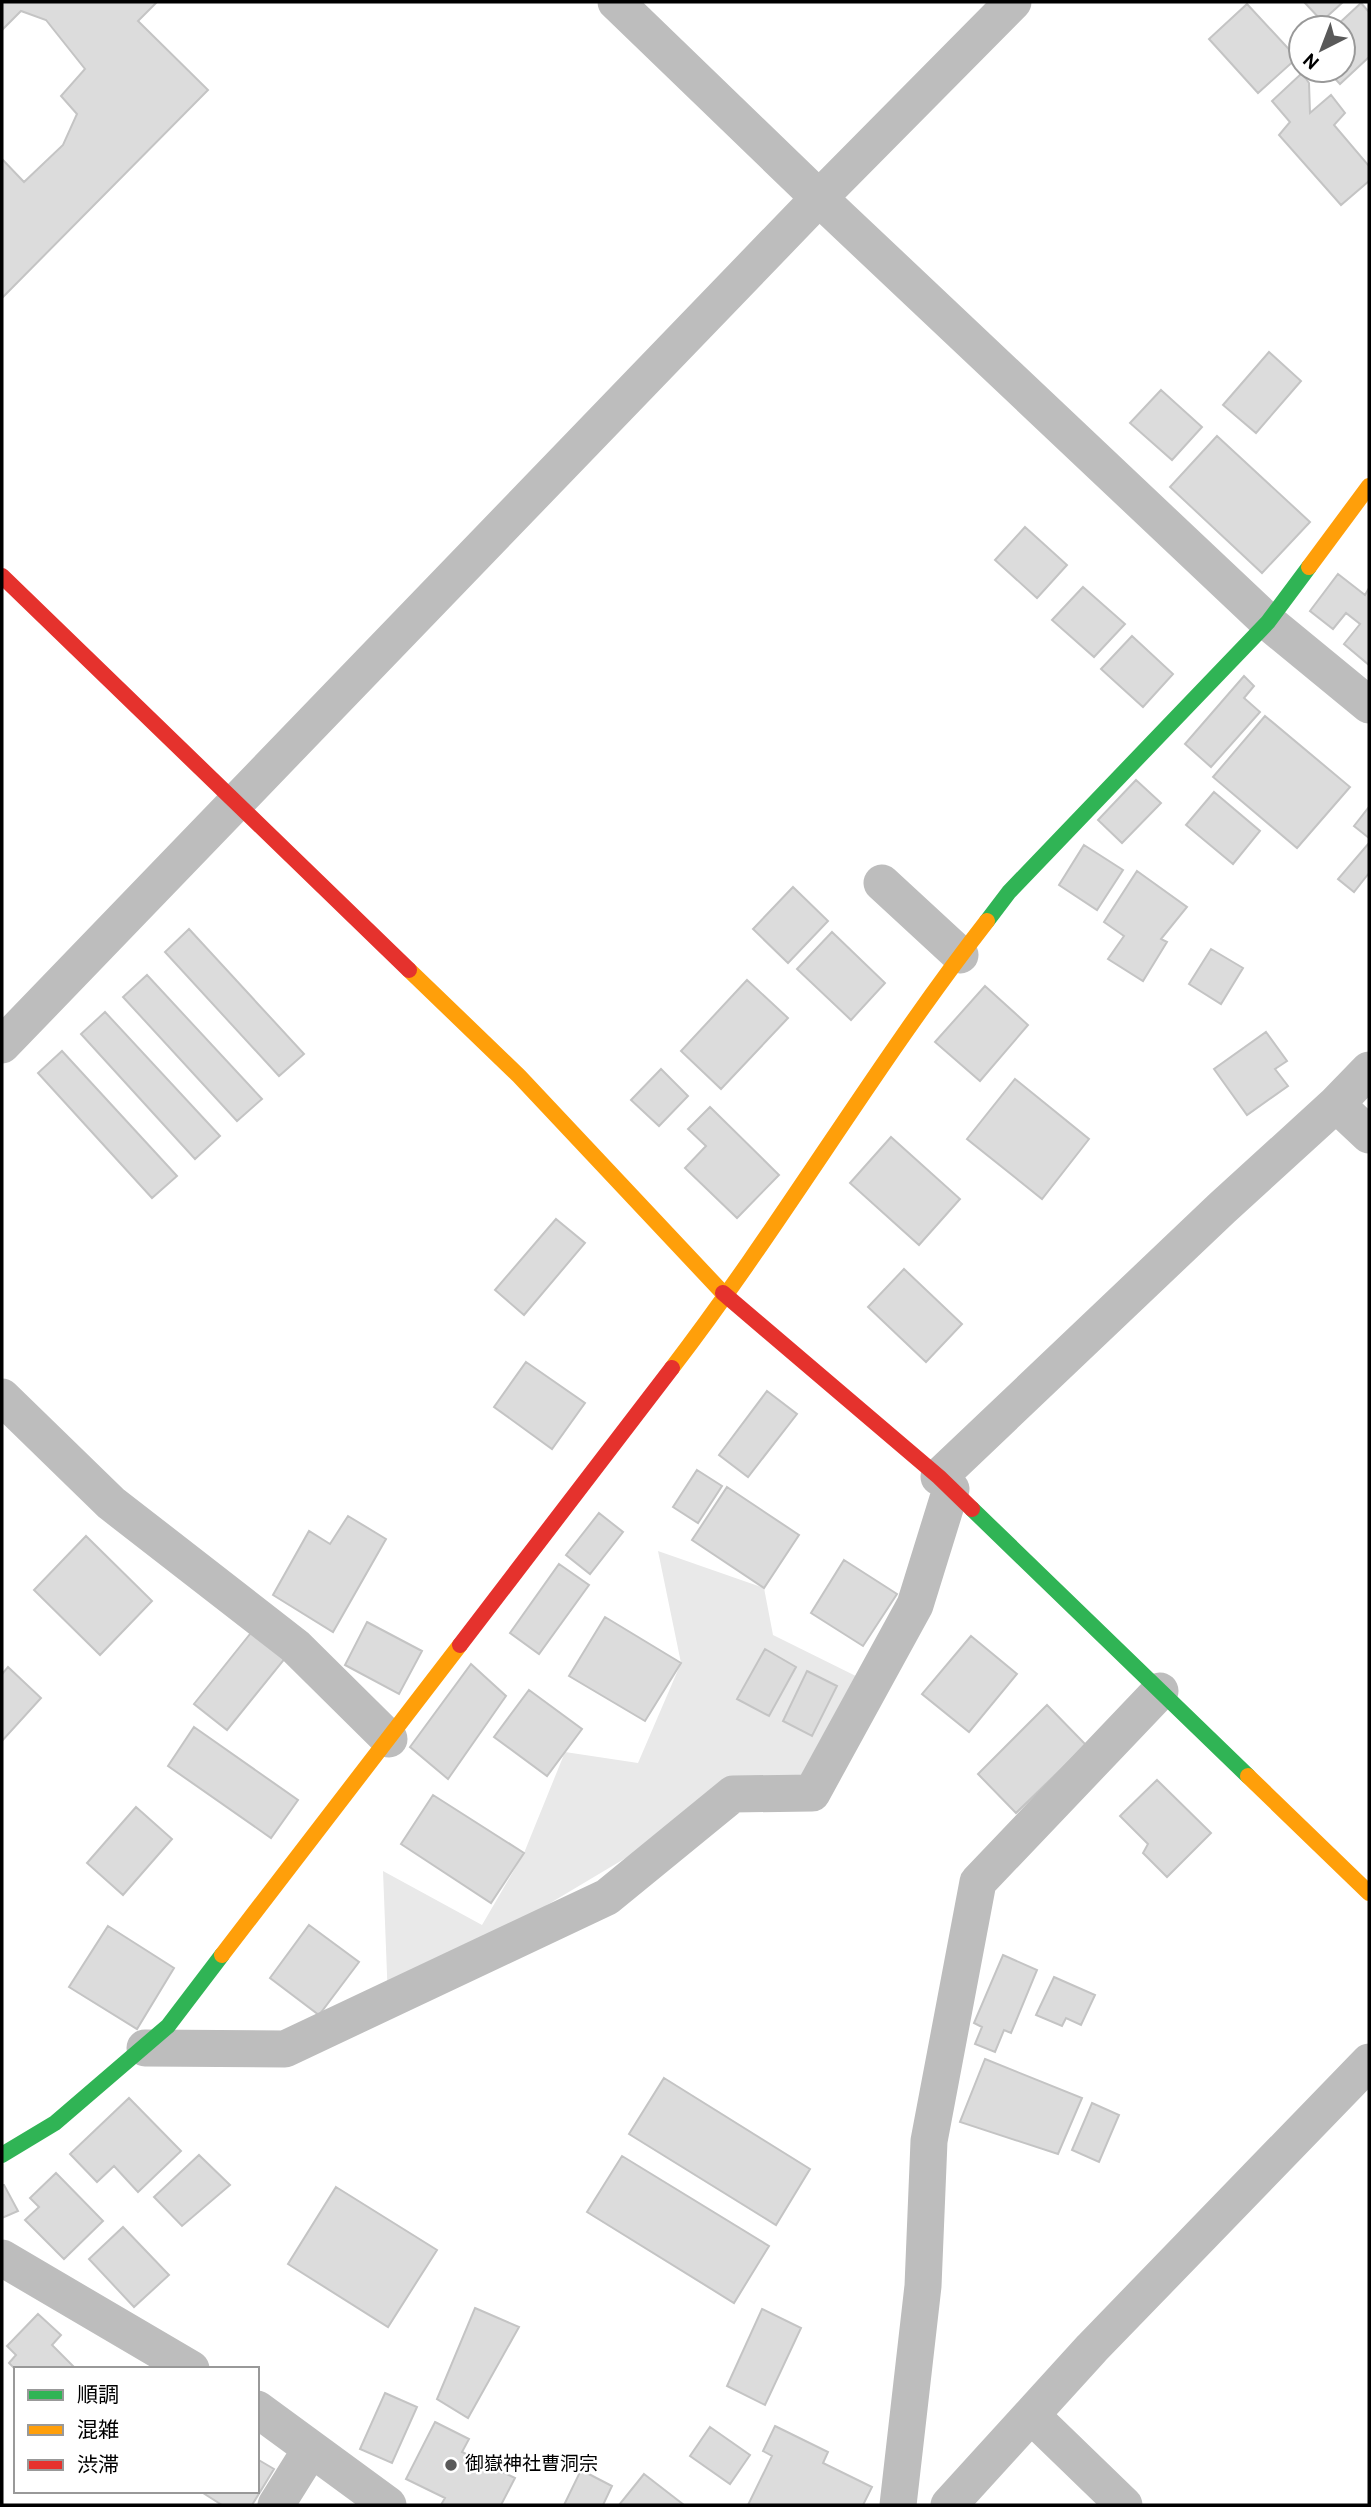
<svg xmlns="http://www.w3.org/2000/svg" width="1371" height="2507" font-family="Overpass,'Noto Sans JP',sans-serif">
<rect width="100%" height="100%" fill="#fff"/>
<!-- green -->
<path fill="#e9e9e9" d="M658,1551L764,1588L773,1635L872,1684L812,1793L733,1794L388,2000L383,1871L482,1925L524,1853L565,1752L638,1763L681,1663Z"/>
<!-- building -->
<path fill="#dcdcdc" stroke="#c4c4c4" stroke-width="2" d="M2,2H157L138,21L208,90L2,298V159L24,182L63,145L77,114L61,96L85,69L46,20L21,11L2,30Z
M1304,2H1343L1322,21Z
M1361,3L1369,12V57L1340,84L1327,70H1343V28H1334Z
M1247,4L1297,58L1258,93L1209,39Z
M1302,73L1309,83L1310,113L1331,95L1345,113L1334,125L1369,166V181L1341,205L1279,135L1290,122L1272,101Z
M1269,352L1301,381L1256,433L1223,405Z
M1161,390L1202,427L1172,460L1130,423Z
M1217,436L1310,522L1262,573L1170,487Z
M1025,527L1067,565L1037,598L995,560Z
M1338,574L1365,595L1369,588V665L1344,644L1360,624L1346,613L1333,629L1310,611Z
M1083,587L1125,624L1094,657L1052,620Z
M1132,636L1173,674L1143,707L1101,669Z
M1244,676L1254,686L1244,698L1260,712L1211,767L1185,744Z
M1265,716L1350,787L1297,848L1213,777Z
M1136,780L1161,803L1122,843L1098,820Z
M1214,792L1260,831L1233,864L1186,825Z
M1369,807V838L1354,826Z
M1369,843V873L1354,892L1338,879Z
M1084,845L1123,870L1097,910L1059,885Z
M1137,871L1187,907L1161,939L1167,942L1143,981L1108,959L1124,936L1104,922Z
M793,887L828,921L788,963L753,929Z
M189,929L304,1054L279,1076L165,952Z
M832,932L885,983L851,1020L797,969Z
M1211,949L1243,968L1221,1004L1189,984Z
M147,975L262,1099L237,1121L123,997Z
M747,980L788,1018L721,1089L681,1051Z
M985,986L1028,1025L980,1081L935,1042Z
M105,1012L220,1136L195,1159L81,1034Z
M1266,1032L1287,1061L1275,1069L1288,1086L1247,1115L1214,1069Z
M62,1051L177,1176L152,1198L38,1073Z
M661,1069L688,1096L659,1126L631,1100Z
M1015,1079L1089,1139L1042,1199L967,1139Z
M710,1107L779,1175L737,1218L685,1168L706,1146L688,1129Z
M891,1137L960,1199L919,1245L850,1183Z
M556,1219L585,1243L524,1315L495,1290Z
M904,1269L962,1324L926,1362L868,1307Z
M526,1362L585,1403L552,1449L494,1407Z
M767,1391L797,1414L748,1477L719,1455Z
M697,1470L722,1486L698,1523L673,1507Z
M727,1487L799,1535L764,1588L692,1540Z
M599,1513L623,1532L590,1574L566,1555Z
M348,1516L386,1539L333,1632L273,1595L309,1531L330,1544Z
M86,1536L152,1601L100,1655L34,1590Z
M844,1560L897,1594L863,1646L811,1613Z
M559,1564L589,1585L539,1654L510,1633Z
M605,1617L681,1663L645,1721L569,1676Z
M262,1619L295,1646L227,1730L194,1704Z
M367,1622L422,1651L399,1694L345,1665Z
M971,1636L1017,1674L969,1732L922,1694Z
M765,1649L796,1667L769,1716L737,1699Z
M471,1664L506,1696L448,1779L410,1747Z
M8,1667L41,1698L2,1741V1674Z
M807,1671L837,1686L812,1736L783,1721Z
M529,1690L582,1729L547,1776L494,1737Z
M1047,1705L1086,1745L1016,1813L978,1774Z
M194,1727L298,1800L271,1838L168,1766Z
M1157,1780L1211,1833L1167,1877L1143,1853L1148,1844L1120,1816Z
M433,1795L524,1853L491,1903L401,1844Z
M136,1807L172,1839L123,1895L87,1863Z
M309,1925L359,1962L319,2015L270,1978Z
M108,1926L174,1968L137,2029L69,1987Z
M1003,1955L1037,1970L1011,2033L1004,2030L995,2052L975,2044L982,2027L974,2023Z
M1054,1977L1095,1995L1081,2025L1066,2018L1062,2026L1036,2015Z
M985,2059L1082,2098L1058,2154L960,2122Z
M664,2078L810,2169L776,2225L629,2134Z
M129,2098L181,2151L138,2192L114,2166L97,2182L70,2154Z
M1092,2103L1119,2115L1099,2162L1072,2150Z
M199,2155L230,2185L182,2226L154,2197Z
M622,2156L769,2246L734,2303L587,2212Z
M56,2173L103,2221L64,2259L25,2220L39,2207L30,2198Z
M2,2185H4L18,2211L2,2218Z
M336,2187L437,2250L388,2327L288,2264Z
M123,2227L169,2275L134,2307L89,2259Z
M475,2308L519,2327L468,2418L437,2399Z
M762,2309L801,2328L765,2405L727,2386Z
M38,2314L61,2335L52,2345L76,2369L16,2370L9,2363L16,2355L7,2346Z
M385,2393L417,2407L392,2463L360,2449Z
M435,2422L469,2439L462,2452L515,2478L501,2505H441L445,2498L406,2479Z
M775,2426L828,2452L823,2463L872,2487L863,2505H748L772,2456L763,2451Z
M710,2427L750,2455L730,2484L690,2456Z
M257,2459L274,2469L252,2505H222L200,2491H257Z
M581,2470L612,2486L603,2505H564Z
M644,2474L684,2505H619Z"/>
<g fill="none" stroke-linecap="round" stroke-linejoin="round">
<!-- street -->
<path stroke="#bdbdbd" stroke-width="37" d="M616,2L819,198L1268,622L1369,705
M882,883L960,955
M2,1045L819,198L1013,2
M1336,1104L1369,1135
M2,1397L111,1503L295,1646L389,1739
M939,1477L1222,1208L1336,1104L1369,1070
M145,2048L285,2049L607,1897L733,1794L812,1793L915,1605L951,1489
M2,2258L191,2369
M257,2409L388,2505
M1031,2415L1124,2505
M276,2505L311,2449
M898,2505L923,2286L929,2141L978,1882L1160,1691
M949,2505L1092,2348L1369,2062"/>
<!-- fast -->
<path stroke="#30b455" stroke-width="16" d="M987,921L1009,892L1268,622L1309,567
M972,1509L1248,1776
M2,2155L55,2123L168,2026L222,1955"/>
<!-- slow -->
<path stroke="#ff9f0a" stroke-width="16" d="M1309,567L1369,486
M409,970L519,1076L723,1293
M672,1368C783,1223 875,1065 987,921
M1248,1776L1369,1893
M222,1955L460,1645"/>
<!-- jam -->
<path stroke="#e5322d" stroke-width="16" d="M2,576L409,970
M723,1293L939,1477L972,1509
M460,1645L672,1368"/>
</g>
<!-- markers -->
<circle fill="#595959" stroke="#fff" stroke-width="2.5" cx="451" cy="2465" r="7"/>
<g text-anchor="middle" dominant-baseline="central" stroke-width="5" stroke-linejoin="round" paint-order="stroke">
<!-- poi labels -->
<g font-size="19" fill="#000" stroke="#fff" text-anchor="start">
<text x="465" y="2465">御嶽神社曹洞宗</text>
</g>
</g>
<!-- border -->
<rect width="1371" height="2507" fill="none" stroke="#000000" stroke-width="7"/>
<!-- legend -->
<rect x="14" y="2367" width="245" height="126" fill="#ffffff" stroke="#999999" stroke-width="2"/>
<rect x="28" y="2390" width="35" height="10" fill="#30b455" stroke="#999999" stroke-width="2"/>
<text x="77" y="2402" font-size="21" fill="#000000">順調</text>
<rect x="28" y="2425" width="35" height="10" fill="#ff9f0a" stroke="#999999" stroke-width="2"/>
<text x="77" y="2437" font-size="21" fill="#000000">混雑</text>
<rect x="28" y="2460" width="35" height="10" fill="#e5322d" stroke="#999999" stroke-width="2"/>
<text x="77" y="2472" font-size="21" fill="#000000">渋滞</text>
<!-- north arrow -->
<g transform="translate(1322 49) rotate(222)"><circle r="33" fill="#ffffff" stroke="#999999" stroke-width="2"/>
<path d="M0-5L12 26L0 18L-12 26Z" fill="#595959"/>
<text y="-10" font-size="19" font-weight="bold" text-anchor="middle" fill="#000000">N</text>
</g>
</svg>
